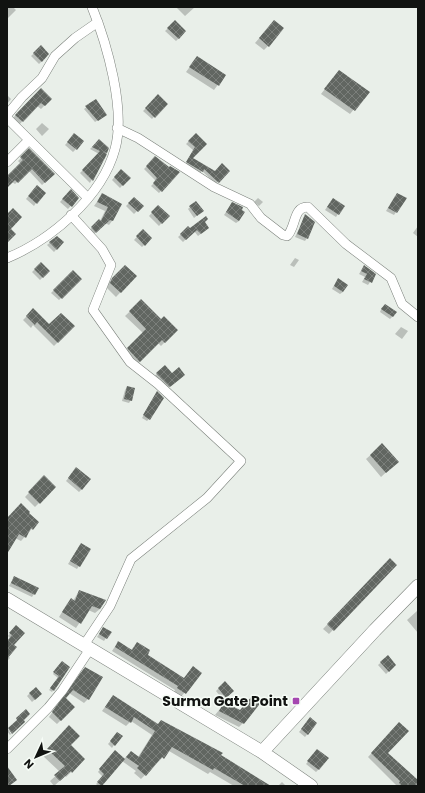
<svg xmlns="http://www.w3.org/2000/svg" width="425" height="793" font-family="Poppins,sans-serif">
<defs>
<pattern id="building-cross-hatch" width="8" height="8" patternUnits="userSpaceOnUse"><rect width="8" height="8" fill="#616661"/><path d="M0 0l8 8M0 8l8-8" fill="none" stroke="#7b7f7b"/></pattern>
</defs>
<rect width="100%" height="100%" fill="#e9efe9"/>
<!-- shadow -->
<path fill="#0003" d="M7,7H13L16,10L7,19Z
M176,7H195L185,16Z
M274,21L268,46L264,50L255,43Z
M175,22L185,32L176,41L165,31Z
M41,47L42,61L39,64L31,56Z
M197,57L225,75L214,90L186,72Z
M335,76L368,92L350,114L321,94Z
M41,89L51,99L41,109L37,106L19,125L12,119Z
M7,95L11,99L7,104Z
M158,96L166,104L152,119L143,111Z
M96,100L104,116L95,122L84,109Z
M42,123L49,129L42,136L36,129Z
M196,134L206,144L192,159L215,172L228,171L216,184L202,171L200,174L185,165L193,150L186,144Z
M72,137L76,149L73,152L65,145Z
M99,140L106,152L90,183L80,173L99,154L90,149Z
M29,150L54,174L42,185L29,171L15,184L12,182L7,187V178L21,164L18,161Z
M155,158L169,168L179,172L159,193L151,186L156,181L144,169Z
M121,170L129,178L120,188L112,180Z
M34,189L36,203L34,206L26,199Z
M68,193L78,198L68,209L60,202Z
M102,195L121,204L112,221L109,225L105,223L92,236L88,231L100,221L105,211L94,206Z
M395,196L405,199L394,215L386,211Z
M134,198L142,206L134,214L126,206Z
M258,198L263,202L259,206L254,202Z
M331,201L338,214L336,217L325,210Z
M158,206L168,216L159,226L149,216Z
M230,206L240,210L239,221L236,223L224,215Z
M190,207L200,213L194,218L188,209Z
M306,215L307,238L305,241L295,237Z
M204,222L206,230L198,236L194,231L183,242L178,237L188,228L190,229Z
M418,226V237L413,233Z
M143,230L151,238L142,247L134,240Z
M57,237L63,242L54,252L47,245Z
M295,258L299,260L294,267L290,265Z
M41,263L49,271L40,280L32,272Z
M125,266L136,276L116,297L107,288L108,283Z
M362,269L375,275L368,285L362,282L365,277L359,274Z
M73,271L81,279L59,300L51,293Z
M336,282L343,292L340,294L332,289Z
M141,301L161,321L177,330L161,346L158,343L136,366L124,353L143,333L125,316Z
M382,307L393,316L390,319L380,312Z
M33,310L49,326H74L54,346L33,325L31,328L23,320Z
M401,327L408,331L402,339L395,334Z
M165,367L172,374L180,379L165,390L152,378Z
M127,387L131,400L129,403L122,401L125,390Z
M155,395L149,419L147,421L142,418Z
M382,445L393,466L381,477L366,459Z
M74,471L82,489L79,492L66,481Z
M44,477L55,487L35,507L25,497Z
M27,513L38,522L21,541L15,538L7,552V519Z
M79,547V566L77,569L68,564Z
M390,560L396,565L329,634L323,629Z
M14,577L34,594L32,597L9,586Z
M79,591L100,609L95,613L88,610L76,628L59,617L67,604L71,600L73,601Z
M417,611H418V633L407,620Z
M16,626L13,645L8,656L10,658L7,661V642L10,638L8,636Z
M101,631L110,632L104,641L97,637Z
M118,642L131,650L137,643L146,655L183,679L193,667L200,673L181,697L174,692L175,690L112,651Z
M388,656L395,665L386,674L378,665Z
M60,664L69,668L52,692L49,690L58,678L53,674Z
M81,672L88,699L84,703L69,693L65,698L74,707L57,724L49,717Z
M225,682L233,691L223,700L216,691Z
M30,693L41,694L32,702L27,696Z
M113,696L158,725L220,756L269,786H234L210,772L208,774L169,751L141,779L134,773L136,771L122,761L101,785L98,786L96,784L103,777L98,772L113,753L124,759L127,756L138,757L152,735L131,721L126,726L102,711Z
M224,704L243,723L239,727L215,715Z
M308,721L316,724L305,737L299,732Z
M69,727L70,745L84,759L66,777L65,776L54,786L50,781L60,772L42,755Z
M396,727L387,753L418,782V786H397L368,757Z
M8,729L11,734L10,735L7,731Z
M115,736L114,745L112,748L108,744Z
M315,753L319,769L316,772L306,764Z
M282,782L286,786H278Z"/>
<!-- building -->
<path fill="url(#building-cross-hatch)" d="M175,20L186,31L179,39L167,28Z
M274,20L284,28L269,47L259,38Z
M41,45L49,54L42,62L33,53Z
M197,56L226,75L219,86L189,67Z
M339,70L370,92L355,111L324,89Z
M41,88L52,99L45,106L41,103L23,122L15,115Z
M158,94L168,104L155,118L145,108Z
M96,99L107,115L98,121L85,106Z
M74,133L84,141L77,150L67,142Z
M196,133L207,144L193,158L215,171L222,163L230,171L219,183L204,169L203,172L186,162L195,147L188,141Z
M99,139L109,148L107,153L104,152L107,154L93,181L82,170L100,151L92,147Z
M29,148L55,174L45,183L32,169L18,183L15,180L7,188V176L23,160L20,157Z
M155,156L169,167L170,166L180,172L162,192L153,183L157,178L146,166Z
M121,169L131,178L123,186L114,177Z
M37,185L46,193L37,204L28,196Z
M71,189L79,198L72,207L62,199Z
M102,193L122,204L113,221L110,220L96,233L91,227L99,219L101,221L108,207L97,202Z
M397,193L407,198L397,213L388,208Z
M134,197L144,206L138,212L128,203Z
M333,198L345,206L339,215L327,207Z
M196,201L204,211L197,216L189,206Z
M232,202L243,207L242,210L245,212L239,221L226,212Z
M158,205L170,216L162,224L151,212Z
M13,208L22,217L11,229L16,234L7,243V214Z
M305,214L315,222L308,239L297,234Z
M206,216L208,219L205,222L209,228L201,234L197,230L186,240L180,234L188,226L190,228Z
M143,229L152,238L145,246L136,236Z
M57,236L64,242L57,250L49,242Z
M41,262L50,271L43,278L34,269Z
M125,265L137,276L121,293L110,283L112,278Z
M364,265L376,274L372,283L364,279L367,274L361,271Z
M73,270L82,279L62,299L53,290Z
M338,278L348,285L343,292L334,286Z
M141,299L161,319L164,316L178,330L165,343L162,340L140,362L127,348L146,329L129,311Z
M385,304L397,312L393,317L381,309Z
M33,308L49,324L61,313L75,326L58,343L37,322L35,325L26,316Z
M165,365L172,373L179,367L185,375L170,387L156,373Z
M127,386L135,388L132,401L124,399Z
M157,391L164,398L150,420L143,415Z
M382,443L399,462L386,473L370,455Z
M76,467L91,479L82,490L68,478Z
M44,475L56,487L40,504L28,492Z
M21,503L30,512L29,513L39,522L33,530L31,528L26,538L19,534L7,554V518Z
M81,543L91,549L80,567L70,561Z
M390,558L397,565L334,631L327,624Z
M14,576L39,588L35,595L11,583Z
M79,590L106,600L100,609L92,606L81,624L62,612L71,598L75,601Z
M16,625L25,633L14,645L17,647L7,659V641L12,635L9,633Z
M103,627L112,632L107,639L99,634Z
M118,641L132,650L137,642L150,650L148,655L184,678L193,666L202,673L186,694L177,688L178,686L115,647Z
M388,655L396,665L389,672L380,662Z
M62,661L70,667L54,691L50,688L59,676L53,672Z
M85,667L103,677L89,700L73,690L66,698L75,707L61,721L52,712Z
M225,681L234,691L226,698L218,688Z
M36,687L42,694L35,700L29,693Z
M113,695L158,724L161,720L223,753L221,755L271,786H245L214,768L213,770L172,747L164,759L162,757L146,776L137,768L139,766L126,757L131,751L139,757L155,731L134,717L131,723L105,707Z
M253,695L262,701L244,724L219,711L224,702L240,710Z
M26,709L30,714L24,720L25,722L12,734L8,728L17,720L16,718Z
M310,717L317,723L308,735L301,729Z
M399,722L409,731L388,753L418,780L416,786H402L399,783L400,781L371,753Z
M69,725L80,736L71,745L85,759L72,773L71,771L60,781L54,775L65,766L47,749Z
M117,732L123,736L115,746L110,741Z
M317,749L329,758L319,770L307,761Z
M115,750L125,759L102,786L97,782L104,774L99,769Z
M7,766L17,780L9,786H7Z"/>
<g fill="none" stroke-linecap="round" stroke-linejoin="round">
<!-- minor casing -->
<g stroke="#7b807b" stroke-width="10">
<path id="minor" d="M7,115L22,97L42,78L55,56L75,38L98,22
M7,118L88,198
M117,128L138,138L214,187L250,204L261,218L283,235L287,236C296,228 293,206 308,207L346,244L391,278L402,304L418,317
M7,162L28,141
M71,215L102,249L111,265L93,310L130,362L158,384L241,461L207,498L131,559L110,606L84,645
M7,258C51,240 102,197 115,149C126,110 107,44 92,7
M7,749L48,708L62,691L90,649"/>
</g>
<!-- highway casing -->
<g stroke="#7b807b" stroke-width="14">
<path id="highway" d="M7,599L262,752L311,786
M262,752L375,630L418,586"/>
</g>
<!-- minor -->
<use href="#minor" stroke="#fff" stroke-width="9"/>
<!-- highway -->
<use href="#highway" stroke="#fff" stroke-width="13"/>
</g>
<!-- markers -->
<rect fill="#a547b0" stroke="#f6fcf6" stroke-width="1.5" x="292" y="697" width="8" height="8" rx="2"/>
<g text-anchor="middle" dominant-baseline="central" stroke-width="3" stroke-linejoin="round" paint-order="stroke">
<!-- poi labels -->
<g font-size="14" font-weight="bold" fill="#111311" stroke="#f6fcf6" text-anchor="end">
<text x="288" y="701">Surma Gate Point</text>
</g>
</g>
<!-- border -->
<rect width="425" height="793" fill="none" stroke="#111311" stroke-width="16"/>
<!-- north arrow -->
<g transform="translate(36 757) rotate(226)" stroke="#f6fcf6" stroke-width="3" paint-order="stroke">
<path d="M0-3L7 15L0 10L-7 15Z" fill="#111311"/>
<text y="-6" font-size="11" font-weight="bold" text-anchor="middle" fill="#111311">N</text>
</g>
</svg>
